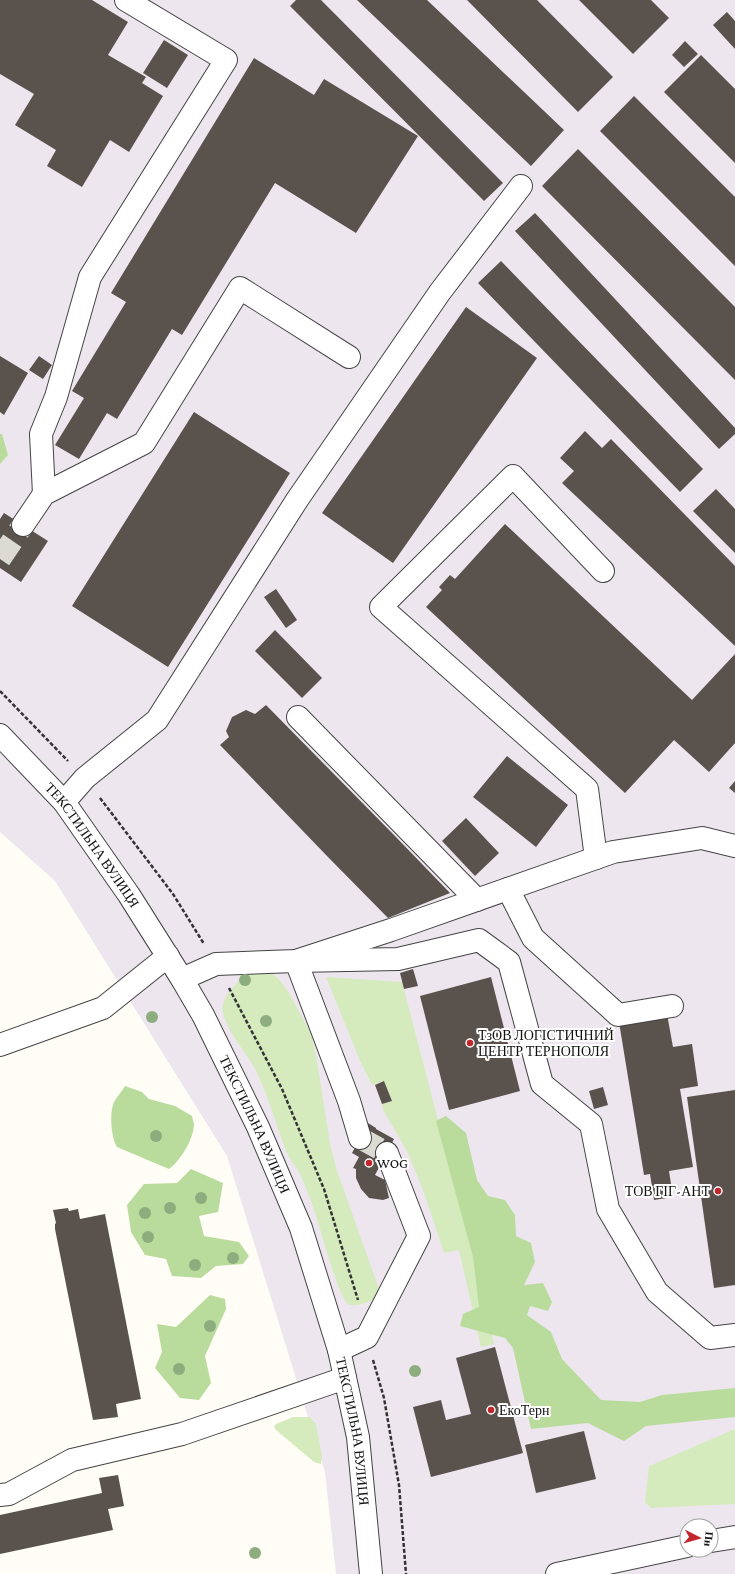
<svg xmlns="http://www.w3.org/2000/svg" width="735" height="1574" font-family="'Crimson Pro',serif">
<rect width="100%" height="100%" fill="#fffdf5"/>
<!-- industrial -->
<path fill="#eee6ef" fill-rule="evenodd" d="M0,0H735V1574H336L325,1472L227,1156L55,881L0,832ZM687,1526H711V1550H687Z"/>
<!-- green -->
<path fill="#d5ebbd" d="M271,973L279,979L289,993L311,1033L317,1061L330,1144L337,1171L379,1289L377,1298C370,1301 356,1308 348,1304C339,1299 320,1227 315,1213C311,1200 305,1186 300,1174C296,1166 290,1160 287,1153C276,1126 269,1097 256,1071C246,1051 228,1034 223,1013C219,999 236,985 244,975Z
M326,977L402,982L486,1303L494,1344L481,1347L459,1250L444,1253L424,1193L408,1153L383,1110L382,1104L392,1101L384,1081L372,1085L360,1061Z
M293,1417H310L316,1424L322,1456L321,1464L314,1462L276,1430L274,1427L276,1424Z
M735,1429V1504L651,1508L645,1502L649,1466Z"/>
<!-- forest -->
<path fill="#b9dc9c" d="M0,434H2L8,455L0,464Z
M125,1086L142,1092L149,1099L175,1106L192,1116C192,1118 194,1122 194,1125C193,1140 181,1160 169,1169L117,1147C111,1136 109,1114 114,1102C117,1097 122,1091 125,1086Z
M446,1116L466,1133L477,1180L488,1196L505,1200L515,1215L516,1236L531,1243L535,1262L524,1285L543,1283L552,1302L548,1311L530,1306L527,1315L551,1332L562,1359L601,1400L640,1402L662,1395L735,1388V1417L646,1426L624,1441L588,1423L531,1429L513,1348L505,1338L460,1326L463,1314L479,1307L473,1257L436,1121Z
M191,1169L223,1183L218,1212L199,1216L204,1236L239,1242L249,1256L243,1264L216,1266L201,1278L172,1276L166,1259L145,1255L131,1232L127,1205L144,1184L177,1183Z
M210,1295L225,1299L226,1309L205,1356L211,1383L199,1400L180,1398L155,1368L162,1352L157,1324L176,1327Z"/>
<!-- building -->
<path fill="#5a524d" d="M0,0H92L128,22L108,55L146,77L142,83L163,96L129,152L110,140L82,187L47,166L56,150L15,125L34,94L0,74Z
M296,0H321L503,183L484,201L290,6Z
M357,0H427L564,130L531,166Z
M467,0H537L613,77L578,112Z
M579,0H651L669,18L633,54Z
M727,12L735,21V49L713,25Z
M164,40L188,55L167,88L143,73Z
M685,41L698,54L684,67L672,55Z
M701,55L735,89V163L664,92Z
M254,58L314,95L324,79L418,136L356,233L275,183L182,335L172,329L117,419L107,413L79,459L55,445L84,398L72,391L126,302L111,293Z
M634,96L735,197V266L600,131Z
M578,149L735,307V380L542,186Z
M535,213L735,428V434L719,449L515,231Z
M501,261L703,469L680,492L478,283Z
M466,307L537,358L393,563L322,513Z
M0,356L28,373L4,415L0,412Z
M39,356L52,365L43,379L29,370Z
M194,412L290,473L168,667L72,606Z
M585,431L602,448L611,439L735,566V646L562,483L574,471L560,458Z
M716,489L735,509V553L693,511Z
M4,513L48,541L21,582L0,568V519Z
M505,524L692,700L735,654V743L709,772L674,740L625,793L426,607L442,590L439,587L450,575L455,579Z
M276,589L297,620L286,628L264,597Z
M275,630L322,678L302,698L255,651Z
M266,705L394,835L450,893L388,918L327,856L220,745L229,737L226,731L232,717L246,710L255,714Z
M507,756L568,805L536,847L473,797Z
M735,781V793L729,788Z
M466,818L499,853L475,876L442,841Z
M413,969L418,986L404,989L400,973Z
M491,977L520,1091L449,1110L420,996Z
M667,1014L673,1047L692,1044L698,1086L680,1089L693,1167L669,1171L673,1197L654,1200L650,1174L644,1175L619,1022Z
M384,1081L392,1101L382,1104L375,1085Z
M603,1087L608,1105L594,1109L589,1091Z
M735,1090V1285L714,1288L687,1097Z
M368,1123L376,1128V1129L394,1139L375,1175L385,1180L389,1198L383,1200L369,1198L361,1189L356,1178V1169L353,1168L359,1157L352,1153Z
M68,1208L69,1211L78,1209L80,1219L105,1214L141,1399L116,1404L118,1417L93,1420L55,1229V1224L56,1223L53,1210Z
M495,1347L523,1453L431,1477L413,1407L441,1400L446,1420L471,1414L456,1358Z
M584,1431L596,1479L536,1493L525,1445Z
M118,1475L124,1506L108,1509L113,1530L0,1554V1515L102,1493L99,1478Z"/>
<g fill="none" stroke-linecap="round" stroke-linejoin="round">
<!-- minor-tunnel -->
<path stroke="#dbdad3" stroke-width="22" stroke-dasharray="22 11" stroke-linecap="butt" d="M0,559L23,525
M360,1138L387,1153"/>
<!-- minor casing -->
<g stroke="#444" stroke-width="24">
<g id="minor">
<path d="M44,494L41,434L56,397L90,277L226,60L126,0"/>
<path d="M23,525L44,494L144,443L240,288L349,357"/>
<path d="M298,717L477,900"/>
<path id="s1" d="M0,735L64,802L129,895L182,979L203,1015L258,1127L301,1228L339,1350L358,1437L371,1574"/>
<path d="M64,802L85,778L157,720L297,500L440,292L521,186"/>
<path d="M596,858L587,789L381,607L513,476L603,571"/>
<path d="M508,889L533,938L618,1015L672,1006"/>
<path d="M182,979L216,964L296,961L391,930L613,852L702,838L735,846"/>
<path d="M0,1045L103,1008L168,956"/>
<path d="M360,1138L349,1101L296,961L398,959L479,940L509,962L542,1084L591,1124L608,1209L657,1292L710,1338L735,1335"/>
<path d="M339,1350L367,1337L419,1236L387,1153"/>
<path d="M0,1495L9,1494L72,1460L182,1434L345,1378"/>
<path d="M711,1541L735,1537"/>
<path d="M557,1574L687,1546"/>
</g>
</g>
<!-- path -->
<path stroke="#333" stroke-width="2.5" stroke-dasharray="4 2" stroke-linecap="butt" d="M0,691L68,761
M100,798L173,894L204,944
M229,988L282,1089L324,1189L358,1300
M373,1360L384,1398L399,1485L406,1574"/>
<!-- minor -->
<use href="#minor" stroke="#fff" stroke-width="22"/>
</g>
<!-- trees -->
<g fill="#8dad7f">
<circle cx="245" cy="980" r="6"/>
<circle cx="152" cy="1017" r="6"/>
<circle cx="266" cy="1021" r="6"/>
<circle cx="156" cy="1136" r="6"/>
<circle cx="201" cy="1198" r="6"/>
<circle cx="170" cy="1208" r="6"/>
<circle cx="145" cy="1213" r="6"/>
<circle cx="148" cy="1237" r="6"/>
<circle cx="233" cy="1258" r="6"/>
<circle cx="195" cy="1265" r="6"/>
<circle cx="210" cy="1326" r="6"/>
<circle cx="179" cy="1369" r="6"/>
<circle cx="415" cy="1371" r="6"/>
<circle cx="255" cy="1553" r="6"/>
</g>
<!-- markers -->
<g fill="#c4262e" stroke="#fff" stroke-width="1.5">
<circle cx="470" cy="1043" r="4"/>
<circle cx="369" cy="1163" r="4"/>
<circle cx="718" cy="1191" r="4"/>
<circle cx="491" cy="1410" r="4"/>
</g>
<g text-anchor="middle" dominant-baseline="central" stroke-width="4" stroke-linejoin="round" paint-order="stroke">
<!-- street labels -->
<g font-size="14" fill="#111" stroke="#fff">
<text stroke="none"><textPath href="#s1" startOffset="144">ТЕКСТИЛЬНА ВУЛИЦЯ</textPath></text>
<text stroke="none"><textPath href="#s1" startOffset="468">ТЕКСТИЛЬНА ВУЛИЦЯ</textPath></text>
<text stroke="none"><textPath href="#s1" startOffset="792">ТЕКСТИЛЬНА ВУЛИЦЯ</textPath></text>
</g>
<!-- poi labels -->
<g font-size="14" fill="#111" stroke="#fff" text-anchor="start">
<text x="478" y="1035">ТзОВ ЛОГІСТИЧНИЙ<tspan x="478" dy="16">ЦЕНТР ТЕРНОПОЛЯ</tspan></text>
<text x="377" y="1163">WOG</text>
<text x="710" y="1191" text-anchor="end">ТОВ ГІГ-АНТ</text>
<text x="499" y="1410">ЕкоТерн</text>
</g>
</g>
<!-- north arrow -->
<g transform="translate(699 1538) rotate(96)"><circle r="19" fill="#ffffff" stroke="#a0a0a0"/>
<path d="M0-3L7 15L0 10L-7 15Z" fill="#c4262e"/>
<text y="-6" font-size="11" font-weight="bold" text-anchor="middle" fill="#111111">Пн</text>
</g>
</svg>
